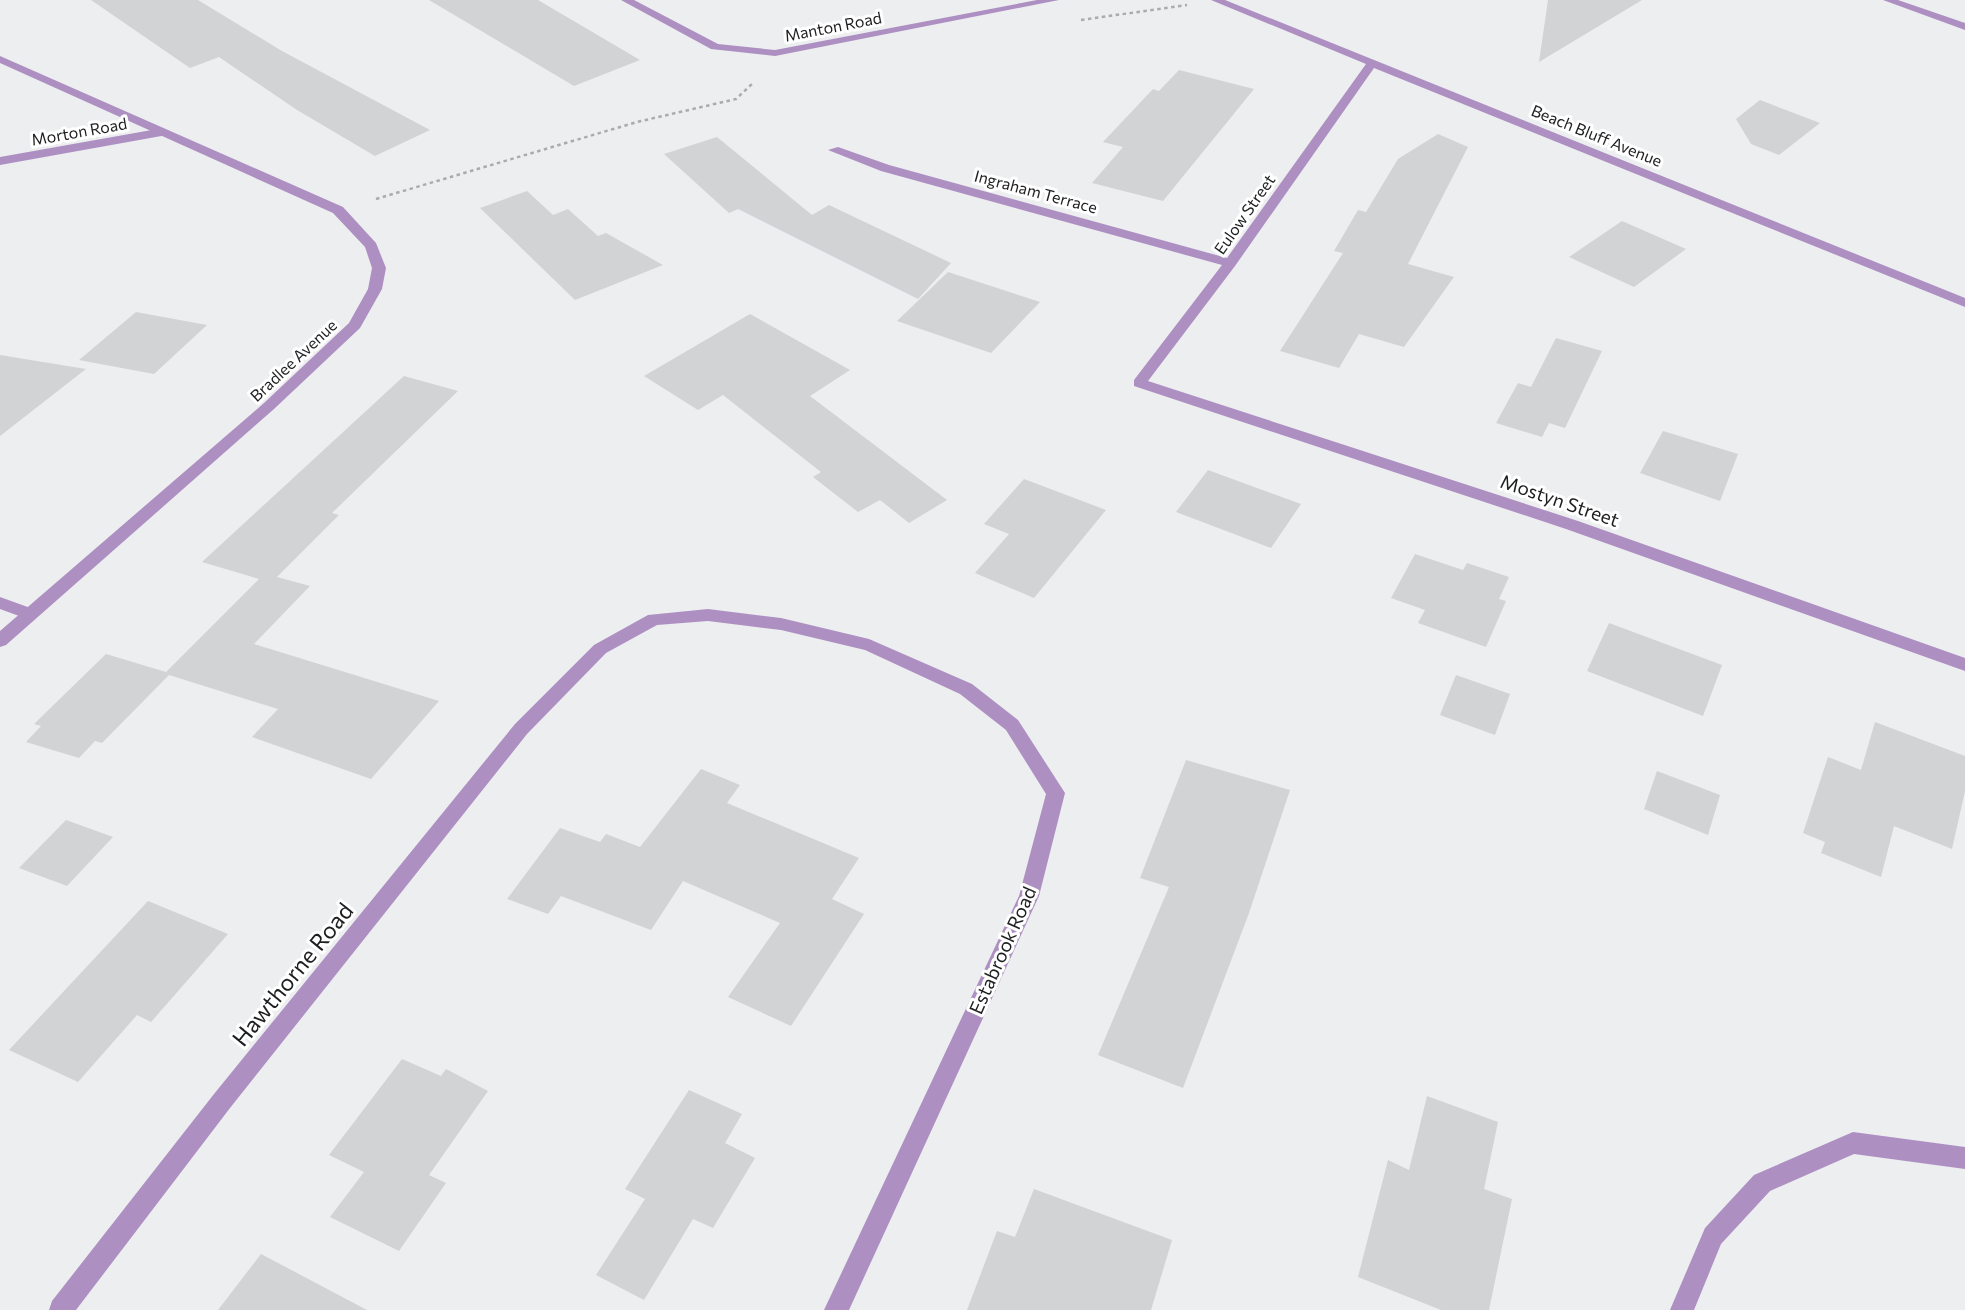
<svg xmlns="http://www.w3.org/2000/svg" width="1965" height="1310" font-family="Commissioner,sans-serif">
<rect width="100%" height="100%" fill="#eceef0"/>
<!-- building -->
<path fill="#d1d3d5" d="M91,0H198L282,51L430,130L375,156L297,110L219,57L190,68Z
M429,0H538L640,60L574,86Z
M1548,0H1642L1539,62Z
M1179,70L1254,89L1163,201L1092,183L1123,147L1103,142L1153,89L1159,91Z
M1760,100L1820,123L1779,155L1751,144L1736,119Z
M1438,134L1468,147L1408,264L1454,277L1404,347L1359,334L1339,368L1280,351L1343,253L1334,251L1358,210L1366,212L1398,159Z
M717,137L812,215L829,205L951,263L918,299L738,209L729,213L664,154Z
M527,191L553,215L568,209L598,236L606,233L663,265L575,300L480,208Z
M1622,221L1686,249L1634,287L1569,257Z
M948,272L1040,302L991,353L897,321Z
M136,312L207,325L154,374L79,360Z
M750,314L850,370L810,396L947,500L909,523L880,500L858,512L813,477L821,472L723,395L698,410L644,376Z
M1556,338L1602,351L1565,428L1549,423L1542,437L1496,423L1518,383L1531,387Z
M0,355L86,369L0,436Z
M404,376L458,391L332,513L339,515L277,577L310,586L254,644L439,701L371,779L252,737L278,709L169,675L102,743L95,741L79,758L26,742L41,726L34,724L106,654L166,672L259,579L202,562Z
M1663,431L1738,454L1720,501L1640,473Z
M1208,470L1301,504L1271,548L1176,512Z
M1024,479L1106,510L1034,598L975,573L1009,534L984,524Z
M1415,554L1463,570L1467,563L1509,577L1499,599L1506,601L1486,647L1418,623L1425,610L1391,598Z
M1609,623L1722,665L1703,716L1587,671Z
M1456,675L1510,694L1495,735L1440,715Z
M1875,722L1965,756V791L1952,849L1894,826L1881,877L1821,853L1825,842L1803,833L1828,757L1861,770Z
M1186,760L1290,790L1249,913L1183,1088L1098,1055L1169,887L1140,878Z
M701,769L740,785L727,803L859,858L832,899L864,914L791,1026L728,997L780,923L683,881L651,930L561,896L548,914L507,899L560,828L600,842L606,834L640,847Z
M1657,771L1720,795L1708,835L1644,809Z
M66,820L113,837L67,886L19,868Z
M148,901L228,934L151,1022L137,1015L78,1082L9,1050Z
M402,1059L441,1076L446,1069L488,1091L429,1175L446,1183L399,1251L330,1217L364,1172L329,1155Z
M689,1090L742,1114L725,1143L755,1158L713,1228L693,1219L644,1300L596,1275L645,1199L625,1189Z
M1427,1096L1498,1122L1484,1189L1512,1199L1489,1310H1441L1358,1277L1388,1160L1409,1170Z
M1034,1189L1172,1240L1151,1310H967L997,1231L1015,1237Z
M261,1254L367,1310H218Z"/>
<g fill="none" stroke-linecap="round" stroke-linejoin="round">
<!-- path -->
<path stroke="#a9abac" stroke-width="2.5" stroke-dasharray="3.5 3.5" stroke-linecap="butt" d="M1081,20L1187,5
M376,199L637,122L736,99L753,83"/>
<!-- minor -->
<path fill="#ae8fc2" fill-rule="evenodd" d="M621,0H634L718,44L775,50L1037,0H1059L775,56L711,49Z
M1211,0H1225L1965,298V307L1374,68L1235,266L1148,381L1578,521L1965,658V671L1566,529L1134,386V380L1222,265L881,171L828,150L838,147L889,165L1227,258L1366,64Z
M1883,0H1898L1965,23V30Z
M163,128L169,132L167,135L0,165V157Z
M0,597L36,610L39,614L30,620L0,609Z
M708,609L781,618L869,639L972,684L1018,720L1065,793L1039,896L849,1310H824L1019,896L1046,794L1006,730L960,694L865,650L781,630L708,621L657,625L606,653L527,734L230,1108L76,1310H49L52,1301L214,1094L515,724L594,645L648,615Z
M1853,1132L1965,1147V1169L1854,1154L1770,1191L1721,1244L1694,1310H1670L1705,1228L1754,1175Z"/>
<!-- tertiary -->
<path fill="#ae8fc2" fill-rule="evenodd" d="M0,56L343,207L376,243L386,268L382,289L360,328L274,409L6,645L0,647V631L264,403L349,323L368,289L372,268L365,247L333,213L0,63Z"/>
</g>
<g text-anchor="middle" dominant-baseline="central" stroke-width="6" stroke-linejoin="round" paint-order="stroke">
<!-- far-street labels -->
<g font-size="16" fill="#1d1e1f" stroke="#fff">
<text transform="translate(833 26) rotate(-11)">Manton Road</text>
<text transform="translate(79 131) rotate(-10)">Morton Road</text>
<text transform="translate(1597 135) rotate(22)">Beach Bluff Avenue</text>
<text transform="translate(1036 191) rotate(15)">Ingraham Terrace</text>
<text transform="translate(1244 214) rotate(-55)">Eulow Street</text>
<text transform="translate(293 360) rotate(-43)">Bradlee Avenue</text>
</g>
<!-- street labels -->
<g font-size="19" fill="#1d1e1f" stroke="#fff">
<text transform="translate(1560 500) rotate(19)">Mostyn Street</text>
<text transform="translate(1002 950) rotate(-66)">Estabrook Road</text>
</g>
<!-- near-street labels -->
<g font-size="23" fill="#1d1e1f" stroke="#fff">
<text transform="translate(292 974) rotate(-51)">Hawthorne Road</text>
</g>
</g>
</svg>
